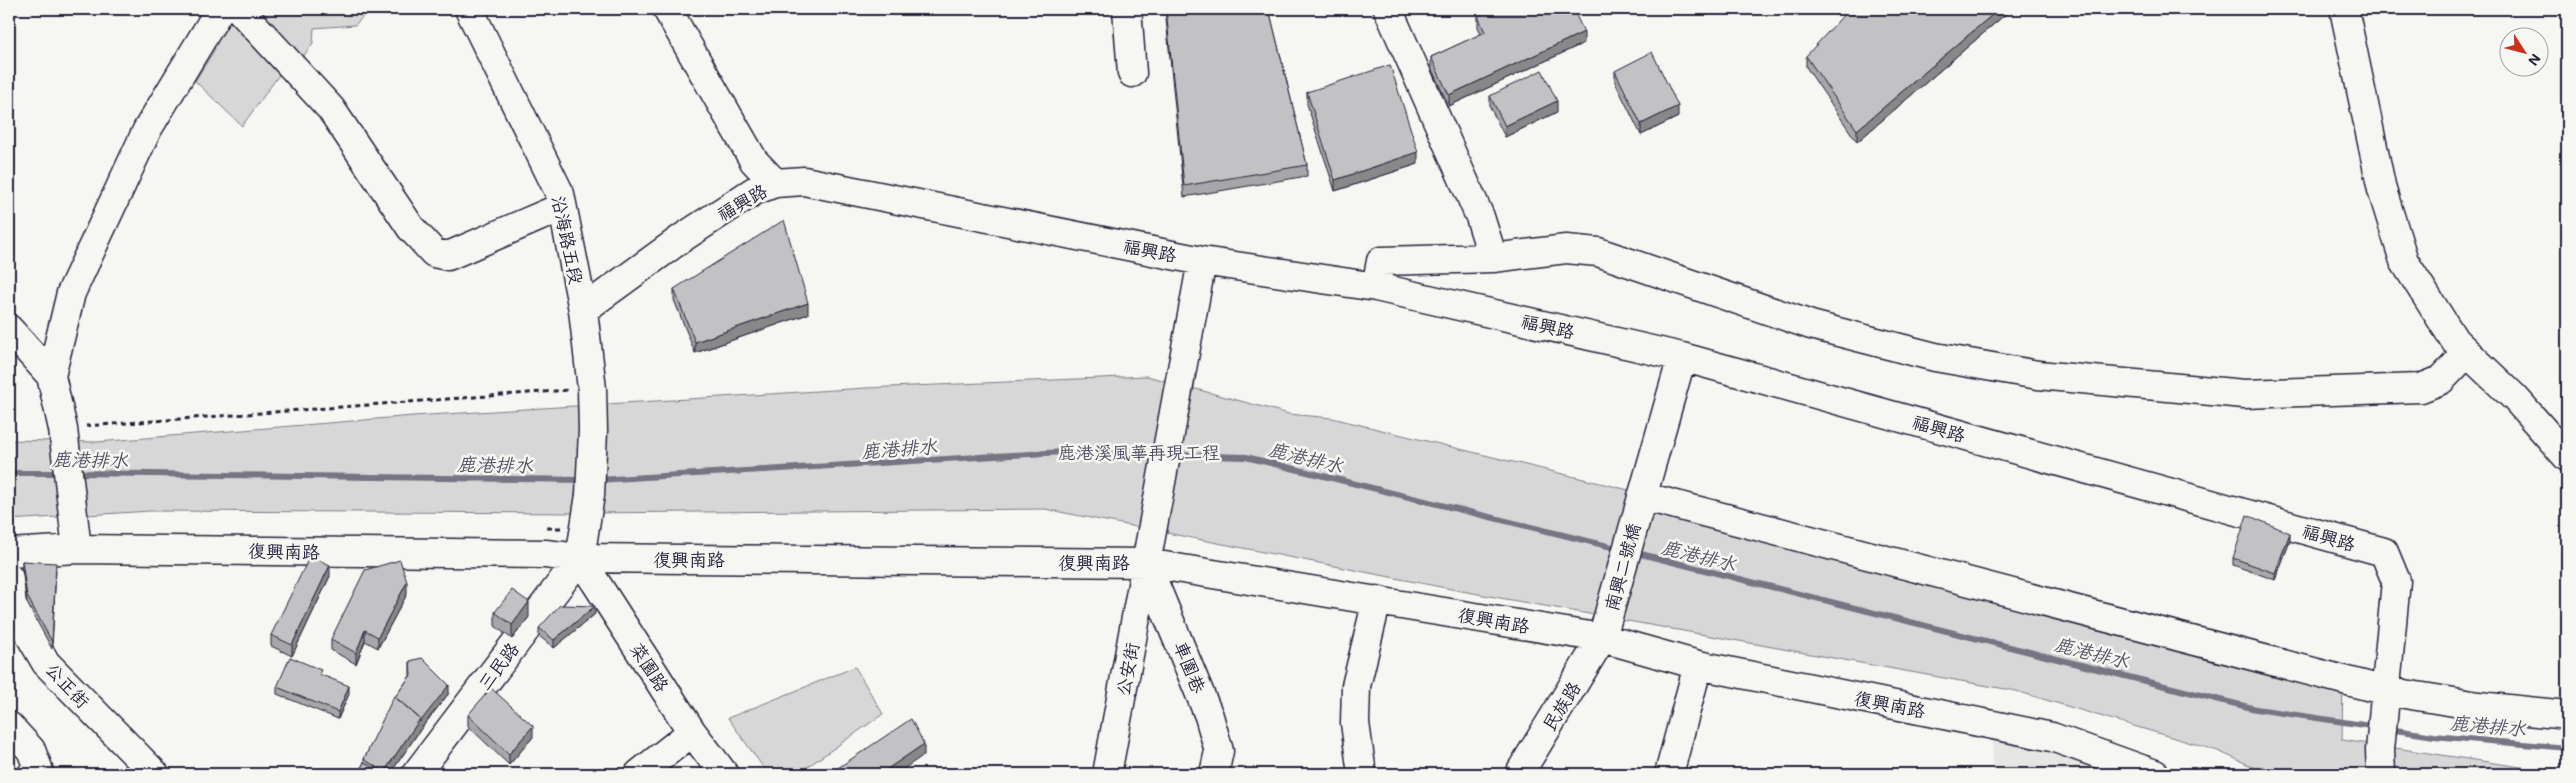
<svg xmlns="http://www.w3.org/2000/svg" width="2576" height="783" font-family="Mali,'LXGW WenKai TC',sans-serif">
<rect width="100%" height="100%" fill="#f6f6f2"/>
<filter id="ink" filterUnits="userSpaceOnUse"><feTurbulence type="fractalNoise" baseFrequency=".02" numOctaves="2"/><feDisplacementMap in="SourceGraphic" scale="10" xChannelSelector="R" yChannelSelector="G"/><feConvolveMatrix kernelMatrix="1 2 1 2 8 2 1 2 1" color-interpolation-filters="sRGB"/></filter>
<g filter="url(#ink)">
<!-- built -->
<path fill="#e6e6e4" d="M1994,726L2135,774H1991Z"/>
<!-- green -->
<path fill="#d7d7d7" stroke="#7c7c89" d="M229,9H370L355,25L314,28L313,43L291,74L284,68L242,126L195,81L215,49L203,24Z
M1147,376L1289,414L1332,418L2008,582L2343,674L2342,740L2567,774H2269L2218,751L2016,691L1456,590L1045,509L582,513L150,511L9,520V440L97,442L413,416L866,388Z
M855,667L883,714L797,774H768L728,718Z"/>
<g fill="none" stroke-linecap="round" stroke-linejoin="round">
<!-- stream -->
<path stroke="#757583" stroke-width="6" d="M1172,455L1246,457L1620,549
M9,473H62
M75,473L585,480
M597,480L1063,452L1159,455
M1633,552L2256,709L2377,727
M2389,729L2434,736L2567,748"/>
<!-- minor casing -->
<g stroke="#22223b" stroke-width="31">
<path id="minor" d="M239,9L331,109L411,228L434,253L448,256L562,207
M667,9L754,161L775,183
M1127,9L1132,73
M1388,9L1480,217L1493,258L1566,249L1598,252L1811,325L1935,357L2038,375L2244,394L2421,388L2441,380L2467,353
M2344,9L2382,190L2404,261L2455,341L2515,398L2567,457
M1376,287L1381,261L1493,258
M583,310L682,238L754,191L775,183L804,181L1202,261L1376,287L1682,357L2384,552L2396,581L2380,750L2381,774
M9,329L51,376L63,429L77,549
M51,376L71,293L147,130L220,9
M1642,496L2386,691L2479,706L2567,715
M9,553L77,549L545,554L580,558L1146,563L1602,638L1698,665L2052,737L2155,774
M580,558L692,732L724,774
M1146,563L1209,716L1219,751L1214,774
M9,578L12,605L46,663L155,774
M9,726L31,750L38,768L32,774
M416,774L580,558L590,495L593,431L592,389L583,310L560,194L469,9
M639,774L692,732
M1107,774L1202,261
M1362,774L1355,723L1356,686L1377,600
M1519,774L1602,638L1682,357
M1669,774L1698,665"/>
</g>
<!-- path -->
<path stroke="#22223b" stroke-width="3" stroke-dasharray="5 4" stroke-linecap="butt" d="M86,426L569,390
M547,528H561"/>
<!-- minor -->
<use href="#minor" stroke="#f6f6f2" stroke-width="28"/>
</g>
<!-- wall -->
<path fill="#a7a7a9" stroke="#22223b" d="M1165,9H1269L1307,165V176L1184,197Z
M2008,9V12L1857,142L1806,67V56Z
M1478,16L1584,43L1449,106L1431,68V57L1481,34L1478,27Z
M1615,71L1678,117L1641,135L1615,82Z
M1307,92L1418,164L1335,191L1307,104Z
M1490,96L1557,112L1505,137L1490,107Z
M674,289L808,314L695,353L674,300Z
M2290,541L2275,580L2233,565V558Z
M22,561L56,570L52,649L27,603L22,569Z
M330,576L292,656L271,646V635Z
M407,594L378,648L365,641L356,664L331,650V639Z
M495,612L529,617L512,639L495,626Z
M595,614L554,648L539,636V628Z
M410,661L449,693L420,730L390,774H358L364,762V759L395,697L410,676Z
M321,675L349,694L338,719L277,694V687Z
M468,715L533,737L509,765L468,726Z"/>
<!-- shaded-wall -->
<path fill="#888889" stroke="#22223b" d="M1999,9H2008V12L1857,142V130Z
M1584,32V43L1449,106V95Z
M1557,101V112L1505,137V126Z
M1678,106V117L1641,135V124Z
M1418,152V164L1335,191V180Z
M808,303V314L695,353V342Z
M2290,533V541L2275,580V573Z
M330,565V576L292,656V645Z
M407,582V594L378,648V637Z
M529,602V617L512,639V625Z
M595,606V614L554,648V640Z
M365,630V641L356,664V653Z
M449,685V693L420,730L390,774H384V772L420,719Z
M349,686V694L338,719V712Z
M533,726V737L509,765V754Z
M924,744V755L896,774H880Z"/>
<!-- building -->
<path fill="#c2c2c4" stroke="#22223b" d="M1166,9H1269L1307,165L1184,186Z
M1494,9H1573L1584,32L1449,95L1431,57L1485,32L1478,16Z
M1849,9H1999L1857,130L1806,56Z
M1652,52L1678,106L1641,124L1615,71Z
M1390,65L1418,152L1335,180L1307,92Z
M1542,70L1557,101L1505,126L1490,96Z
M784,220L808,303L695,342L674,289Z
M2247,515L2290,533L2275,573L2233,558Z
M310,556L330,565L292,645L271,635Z
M400,560L407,582L378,637L365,630L356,653L331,639L365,570Z
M22,561L56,563L52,642L27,596Z
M512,590L529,602L512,625L495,612Z
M560,605L595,606L554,640L539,628Z
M290,657L321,670L319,674L349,686L338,712L277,687Z
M422,658L449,685L420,722V719L395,697L411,675L410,661Z
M491,688L533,726L509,754L468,715Z
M394,696L420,719L384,772L364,759Z
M911,719L924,744L880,774H829Z
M364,762L382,774H358Z"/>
</g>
<g text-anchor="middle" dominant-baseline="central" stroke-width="5" stroke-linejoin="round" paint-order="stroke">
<!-- street labels -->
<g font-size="18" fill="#22223b" stroke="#f6f6f2">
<text transform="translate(742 202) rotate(-30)">福興路</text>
<text transform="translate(568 240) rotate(78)">沿海路五段</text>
<text transform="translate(1150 250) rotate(11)">福興路</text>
<text transform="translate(1548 326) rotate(13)">福興路</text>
<text transform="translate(1939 428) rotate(16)">福興路</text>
<text transform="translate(2329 537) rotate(16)">福興路</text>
<text transform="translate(284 551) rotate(1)">復興南路</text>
<text x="689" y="559">復興南路</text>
<text x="1094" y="562">復興南路</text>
<text transform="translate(1622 567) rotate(-75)">南興二號橋</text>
<text transform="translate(1494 620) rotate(10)">復興南路</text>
<text transform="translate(498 666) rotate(-53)">三民路</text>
<text transform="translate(650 667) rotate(57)">菜園路</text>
<text transform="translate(1190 667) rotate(68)">車圍巷</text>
<text transform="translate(1127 669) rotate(-79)">公安街</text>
<text transform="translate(68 685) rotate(47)">公正街</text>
<text transform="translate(1890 704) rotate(11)">復興南路</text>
<text transform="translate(1561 706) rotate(-58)">民族路</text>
</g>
<!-- park labels -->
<g font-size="18" fill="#4f4f62" stroke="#f6f6f2">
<text x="1139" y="452">鹿港溪風華再現工程</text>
</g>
<!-- water labels -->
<g font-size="19" font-style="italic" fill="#535365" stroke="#f6f6f2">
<text transform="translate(899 448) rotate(-4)">鹿港排水</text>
<text transform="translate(1306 457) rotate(14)">鹿港排水</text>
<text transform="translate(90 459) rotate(1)">鹿港排水</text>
<text transform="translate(495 464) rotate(1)">鹿港排水</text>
<text transform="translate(1699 555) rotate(14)">鹿港排水</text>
<text transform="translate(2092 652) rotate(14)">鹿港排水</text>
<text transform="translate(2488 725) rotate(5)">鹿港排水</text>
</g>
</g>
<!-- margin -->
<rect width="2576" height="783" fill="none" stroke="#f6f6f2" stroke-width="30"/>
<rect x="15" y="15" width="2546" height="753" fill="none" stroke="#22223b" stroke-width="2" filter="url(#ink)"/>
<!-- north arrow -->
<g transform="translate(2524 52) rotate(126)"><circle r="24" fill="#f6f6f2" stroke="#a1a1a9"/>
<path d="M0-4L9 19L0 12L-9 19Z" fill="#c8321e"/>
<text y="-8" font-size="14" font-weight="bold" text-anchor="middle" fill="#22223b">N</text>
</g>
</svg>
